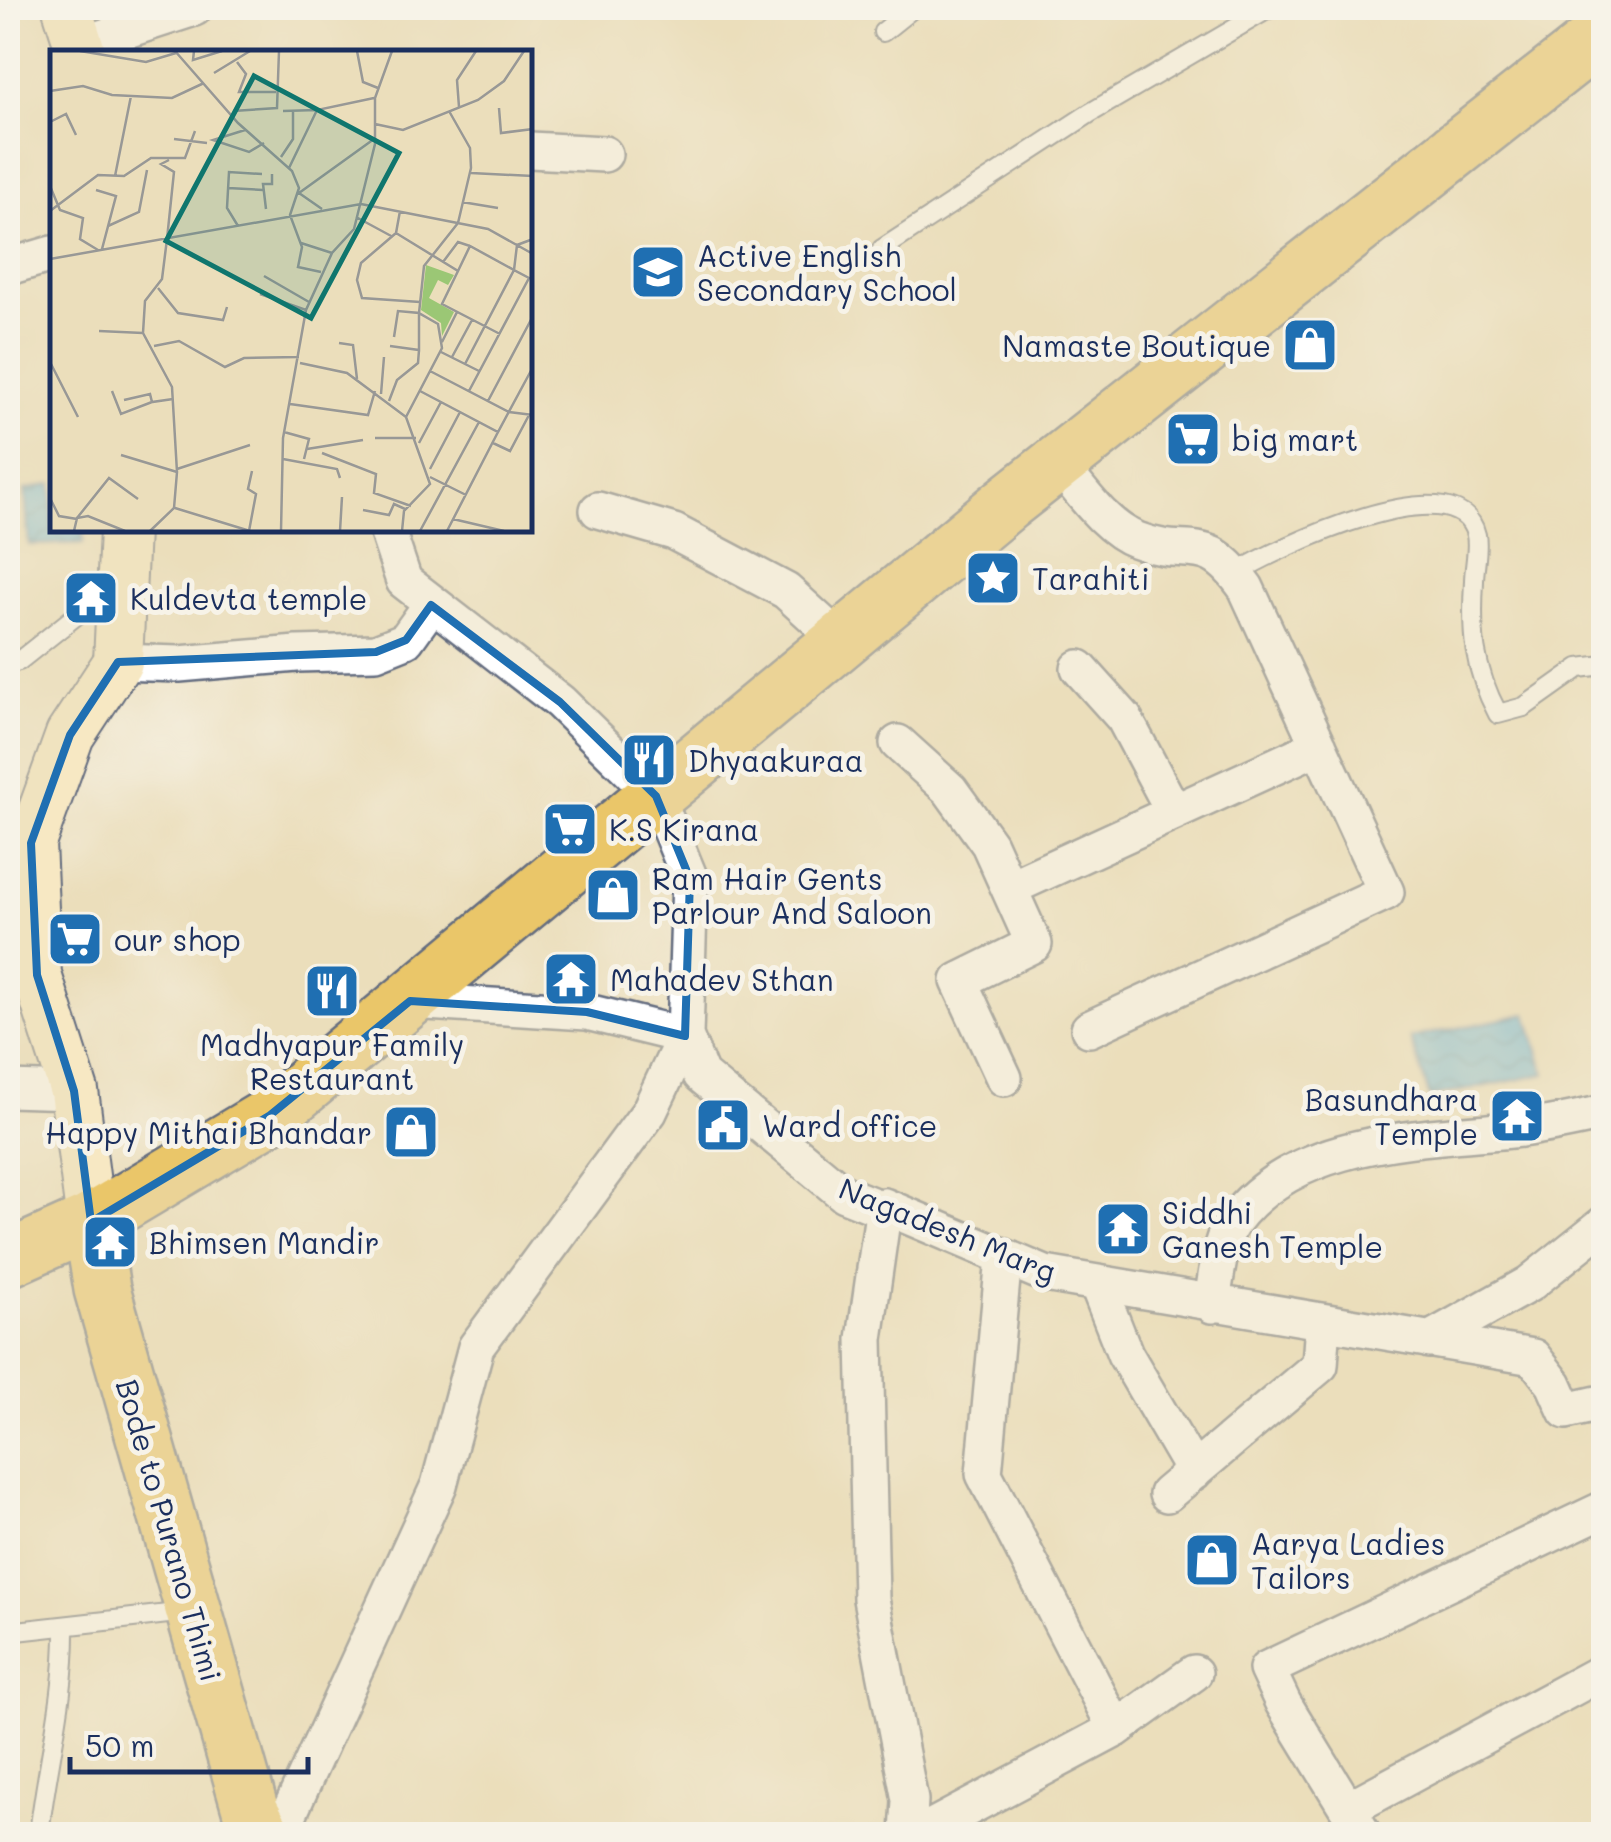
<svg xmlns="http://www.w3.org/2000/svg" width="1611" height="1842" font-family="Mali,sans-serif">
<defs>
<pattern id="water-waves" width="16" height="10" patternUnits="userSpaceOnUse" patternTransform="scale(2.5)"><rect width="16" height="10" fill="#63b4de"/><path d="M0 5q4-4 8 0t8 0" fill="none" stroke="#5193b7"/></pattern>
</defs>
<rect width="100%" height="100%" fill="#f7f3e8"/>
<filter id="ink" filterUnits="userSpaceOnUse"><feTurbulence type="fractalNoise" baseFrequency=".01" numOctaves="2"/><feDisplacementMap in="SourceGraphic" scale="20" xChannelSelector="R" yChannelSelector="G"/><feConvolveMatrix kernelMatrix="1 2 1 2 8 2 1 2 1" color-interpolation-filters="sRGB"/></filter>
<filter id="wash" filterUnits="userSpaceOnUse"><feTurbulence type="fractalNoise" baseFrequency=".0048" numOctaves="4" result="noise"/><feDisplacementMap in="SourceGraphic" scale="40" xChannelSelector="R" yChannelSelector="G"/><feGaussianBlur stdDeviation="2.25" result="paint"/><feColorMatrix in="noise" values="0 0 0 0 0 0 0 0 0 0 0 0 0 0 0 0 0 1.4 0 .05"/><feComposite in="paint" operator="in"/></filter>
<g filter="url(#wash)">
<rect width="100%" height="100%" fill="#ebdebb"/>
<!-- water -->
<path fill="url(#water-waves)" stroke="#3f729e" stroke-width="2.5" d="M52,484V530H83V543L29,545L25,490Z
M1527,1014L1545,1074L1430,1097L1410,1038Z"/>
</g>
<g filter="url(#ink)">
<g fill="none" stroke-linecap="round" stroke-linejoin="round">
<!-- service casing -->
<g stroke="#646c7f" stroke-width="22">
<path id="service" d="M883,32L913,8
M882,249L1090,113L1270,8
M1236,573C1274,550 1459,460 1476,535C1479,548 1474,567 1474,581C1471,633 1473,667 1498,714L1524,707L1579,668L1604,665
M8,664L19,661L97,599L121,594
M8,1632L186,1612
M39,1834C47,1764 66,1697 65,1626"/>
</g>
<!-- minor casing -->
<g stroke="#646c7f" stroke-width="40">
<path id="minor" d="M80,45L194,8
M530,150L604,154
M8,267L52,254
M1058,464C1081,490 1104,527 1137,540C1190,561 1204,529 1246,588L1386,892L1089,1029
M598,510L674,532L786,591L841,641
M387,530L404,581L560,702L656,796L690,879L685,1036L701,1075L844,1194L877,1207L884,1206L1045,1274L1533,1357L1554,1384L1566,1411L1597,1404L1604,1409
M118,662L179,664L297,654L376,652L406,640L431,605
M1079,668L1124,718L1174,812
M898,743L950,790L989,844L1034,944L959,981L1004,1078
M1009,888L1319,746
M8,1089L74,1091
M884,1206L865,1339L871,1599L910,1800L908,1834
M1004,1257L984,1474L1116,1729
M1097,1283L1125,1354L1194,1472
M1212,1305C1215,1283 1219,1241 1232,1223C1295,1136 1425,1139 1521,1129C1548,1125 1577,1119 1604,1113
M1429,1340L1529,1284L1604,1224
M1167,1494L1320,1365L1323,1322
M1348,1809L1604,1671
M284,1834L287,1818L439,1485L476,1347L649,1112L685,1036L587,1012L410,1001
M919,1834L1116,1729L1194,1673
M1363,1834L1283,1703L1267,1669L1604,1509"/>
</g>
<!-- secondary casing -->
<g stroke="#646c7f" stroke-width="52">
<path id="secondary" d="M67,8L81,52
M91,1222L74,1091L37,975L31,843L70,735L118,662L124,530"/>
</g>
<!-- primary casing -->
<g stroke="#646c7f" stroke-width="60">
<path id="primary" d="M91,1222L102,1289L251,1812L263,1834
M8,1259L91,1222L269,1116L1006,504L1604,33"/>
</g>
<!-- service -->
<use href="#service" stroke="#fff" stroke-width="18"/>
<!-- minor -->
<use href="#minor" stroke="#fff" stroke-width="35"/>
<!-- secondary -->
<use href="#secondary" stroke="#f7e8c3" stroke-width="48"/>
<!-- primary -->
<use href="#primary" stroke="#eac669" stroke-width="55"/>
</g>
</g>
<!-- marked area -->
<path d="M0 0H1611V1842H0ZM431,605L560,702L656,796L690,879L685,1036L587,1012L410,1001L269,1116L91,1222L74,1091L37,975L31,843L70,735L118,662L376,652L406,640Z" fill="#ebdebb" fill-opacity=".55" fill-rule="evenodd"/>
<path fill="none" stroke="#1f6fb2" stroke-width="8" stroke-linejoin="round" d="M431,605L560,702L656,796L690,879L685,1036L587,1012L410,1001L269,1116L91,1222L74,1091L37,975L31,843L70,735L118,662L376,652L406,640Z"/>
<!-- icons -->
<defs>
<g id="school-square" transform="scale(2.875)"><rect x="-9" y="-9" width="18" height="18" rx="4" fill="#1f6fb2" stroke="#f7f3e8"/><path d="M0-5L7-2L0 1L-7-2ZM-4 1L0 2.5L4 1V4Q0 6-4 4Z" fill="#fff"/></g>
<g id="shop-square" transform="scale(2.875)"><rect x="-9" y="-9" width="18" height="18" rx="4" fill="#1f6fb2" stroke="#f7f3e8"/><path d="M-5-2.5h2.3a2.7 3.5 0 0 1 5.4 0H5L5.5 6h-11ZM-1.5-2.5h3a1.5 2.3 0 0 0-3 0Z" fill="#fff"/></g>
<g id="supermarket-square" transform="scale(2.875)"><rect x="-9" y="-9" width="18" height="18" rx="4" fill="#1f6fb2" stroke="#f7f3e8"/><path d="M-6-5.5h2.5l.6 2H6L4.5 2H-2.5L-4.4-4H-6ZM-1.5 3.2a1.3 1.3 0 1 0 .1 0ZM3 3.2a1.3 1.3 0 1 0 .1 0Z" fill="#fff"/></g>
<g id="sight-square" transform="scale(2.875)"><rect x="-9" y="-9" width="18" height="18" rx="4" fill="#1f6fb2" stroke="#f7f3e8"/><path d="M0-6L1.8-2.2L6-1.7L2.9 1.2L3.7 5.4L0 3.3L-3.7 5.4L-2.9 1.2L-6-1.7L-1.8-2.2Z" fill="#fff"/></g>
<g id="temple-square" transform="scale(2.875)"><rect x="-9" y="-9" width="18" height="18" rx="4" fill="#1f6fb2" stroke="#f7f3e8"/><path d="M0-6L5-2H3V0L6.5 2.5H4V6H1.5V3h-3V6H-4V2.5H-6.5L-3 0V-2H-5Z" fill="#fff"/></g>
<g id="restaurant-square" transform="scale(2.875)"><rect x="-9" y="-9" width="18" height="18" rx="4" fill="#1f6fb2" stroke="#f7f3e8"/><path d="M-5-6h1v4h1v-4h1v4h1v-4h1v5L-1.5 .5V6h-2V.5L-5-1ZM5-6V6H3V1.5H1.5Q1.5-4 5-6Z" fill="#fff"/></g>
<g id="civic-square" transform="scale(2.875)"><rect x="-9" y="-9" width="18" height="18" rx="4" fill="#1f6fb2" stroke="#f7f3e8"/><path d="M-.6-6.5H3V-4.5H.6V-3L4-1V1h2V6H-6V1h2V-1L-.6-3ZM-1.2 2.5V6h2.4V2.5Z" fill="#fff"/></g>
</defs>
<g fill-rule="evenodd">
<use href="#school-square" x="658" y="272"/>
<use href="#shop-square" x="1310" y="345"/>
<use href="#supermarket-square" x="1193" y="439"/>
<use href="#sight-square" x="993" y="578"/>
<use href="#temple-square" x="91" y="598"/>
<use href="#restaurant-square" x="649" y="760"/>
<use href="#supermarket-square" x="570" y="829"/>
<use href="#shop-square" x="613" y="895"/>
<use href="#supermarket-square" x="75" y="939"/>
<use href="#temple-square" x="571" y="979"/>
<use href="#restaurant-square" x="332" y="991"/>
<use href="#temple-square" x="1517" y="1116"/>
<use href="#civic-square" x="723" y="1125"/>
<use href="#shop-square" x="411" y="1132"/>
<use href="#temple-square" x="1123" y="1229"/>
<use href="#temple-square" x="110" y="1242"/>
<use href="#shop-square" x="1212" y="1560"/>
</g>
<g text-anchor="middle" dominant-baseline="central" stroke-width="10" stroke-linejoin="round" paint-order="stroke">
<!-- poi labels -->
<g font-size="30" fill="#1b2f5e" stroke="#f7f3e8" text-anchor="start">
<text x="697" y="255">Active English<tspan x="697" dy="34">Secondary School</tspan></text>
<text x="1271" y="345" text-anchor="end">Namaste Boutique</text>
<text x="1232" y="439">big mart</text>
<text x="1032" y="578">Tarahiti</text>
<text x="130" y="598">Kuldevta temple</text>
<text x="688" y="760">Dhyaakuraa</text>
<text x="609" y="829">K.S Kirana</text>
<text x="652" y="878">Ram Hair Gents<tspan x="652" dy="34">Parlour And Saloon</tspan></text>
<text x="114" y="939">our shop</text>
<text x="610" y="979">Mahadev Sthan</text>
<text x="332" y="1044" text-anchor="middle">Madhyapur Family<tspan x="332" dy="34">Restaurant</tspan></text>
<text x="1478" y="1099" text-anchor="end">Basundhara<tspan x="1478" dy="34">Temple</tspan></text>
<text x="762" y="1125">Ward office</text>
<text x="372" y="1132" text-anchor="end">Happy Mithai Bhandar</text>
<text x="1162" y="1212">Siddhi<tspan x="1162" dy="34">Ganesh Temple</tspan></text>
<text x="149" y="1242">Bhimsen Mandir</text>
<text x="1251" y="1543">Aarya Ladies<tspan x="1251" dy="34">Tailors</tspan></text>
</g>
<!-- street labels -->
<g font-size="30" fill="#1b2f5e" stroke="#f7f3e8">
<text transform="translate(948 1229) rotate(22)">Nagadesh Marg</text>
<text transform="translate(170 1530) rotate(74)">Bode to Purano Thimi</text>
</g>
</g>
<!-- overview -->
<g transform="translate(50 50)">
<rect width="482" height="482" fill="#ebdebb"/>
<path d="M376,215L404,225L398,235L388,230L379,248L404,262L392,286L391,273L371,260Z" fill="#9bc775"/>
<path fill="none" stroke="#989896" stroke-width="2.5" d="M30,1L96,12L126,3M125,1L188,73L242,121L249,138L240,165L252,197L248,217L271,222M144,1L143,10L172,1M307,1L313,32L328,38M187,12L196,24L189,42H226M164,23L200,1M0,41L33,36L62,45L122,48L154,33M409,57L407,30L426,1M449,58L451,83L483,79M183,61L227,58L229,1M233,61L267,60M0,72L16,64L26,85M325,74L353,80L428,50L454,31L474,1M195,80L163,90L199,102L214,93M124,89L157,93M231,107L243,89V60M239,118L267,60L324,48M421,123L483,126M65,126L81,46M0,136L10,160L33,168L30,189L48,200M178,138L213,140M46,140L66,146L52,199M412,152L448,158M216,159L213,134H222V124M272,159L249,143L324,89M0,161L48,125L74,126L101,108H135L145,81M350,161L346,183L311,213L307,230L312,248L370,252M306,167L343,187M58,176L89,162L97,120M188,176L177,158L179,122L212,124M346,183L408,221L392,254L450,284M117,189L124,122L111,114L119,110M251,193L282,203M0,209L311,154L438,179L483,204M393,212L408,192L420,196M408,221L420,196L464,220L415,314M214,226L259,252M108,238L128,263L173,270L177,257M210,244L256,260M49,281L93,283M392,292L407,262M289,293L303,295L307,329M104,296L129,291L175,317L194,308L249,307M340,296L369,300V263L348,261L344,287M391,302L429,321M402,307L422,270M0,312L28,367M250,313L297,323L356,367L380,434L354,461L352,481M380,321L459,362L483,365M62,341L71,364L102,352M370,341L448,382L483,317M419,341L479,228L464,220L467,195L483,189M331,344L334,307M74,350L100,344L102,352L123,349M339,351L347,330L368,313L369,300M438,351L483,266M240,354L318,365L325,341M356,367L392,298L388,274L369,263L374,216L408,173L421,118L420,98L399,61M234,382L259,389L254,409M325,388H366M369,393L391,352M443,393L460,401L479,365M257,399L313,390M272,403L326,424L324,443L361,456M71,405L127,422M233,409L287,419L290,428M127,419L200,395M380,419L410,362M380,427L416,445M0,448L9,466L27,469M125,458L200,481M313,460L339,465L344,454L355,459M27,468L59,428L88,449M403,469L454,481M24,481L27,468L38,466L75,481M100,481L124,458L127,422L122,337L93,283L95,251L112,229L117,189M199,481L206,444L198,439L202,421M231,481L233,388L256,260L282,203L304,179L325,94V48L342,1M290,481L292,447M370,481L429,372M397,481L448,382"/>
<path fill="#0f766e" fill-opacity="0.15" stroke="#0f766e" stroke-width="5" d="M204,26L349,103L261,268L116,191Z"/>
<rect width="482" height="482" fill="none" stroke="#1b2f5e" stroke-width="5"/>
</g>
<!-- margin -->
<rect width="1611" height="1842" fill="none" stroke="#f7f3e8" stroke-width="40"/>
<!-- scale -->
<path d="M70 1757v15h238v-15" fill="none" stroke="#1b2f5e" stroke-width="5"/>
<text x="85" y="1757" font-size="30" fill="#1b2f5e" stroke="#f7f3e8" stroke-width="8" paint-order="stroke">50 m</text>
</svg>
